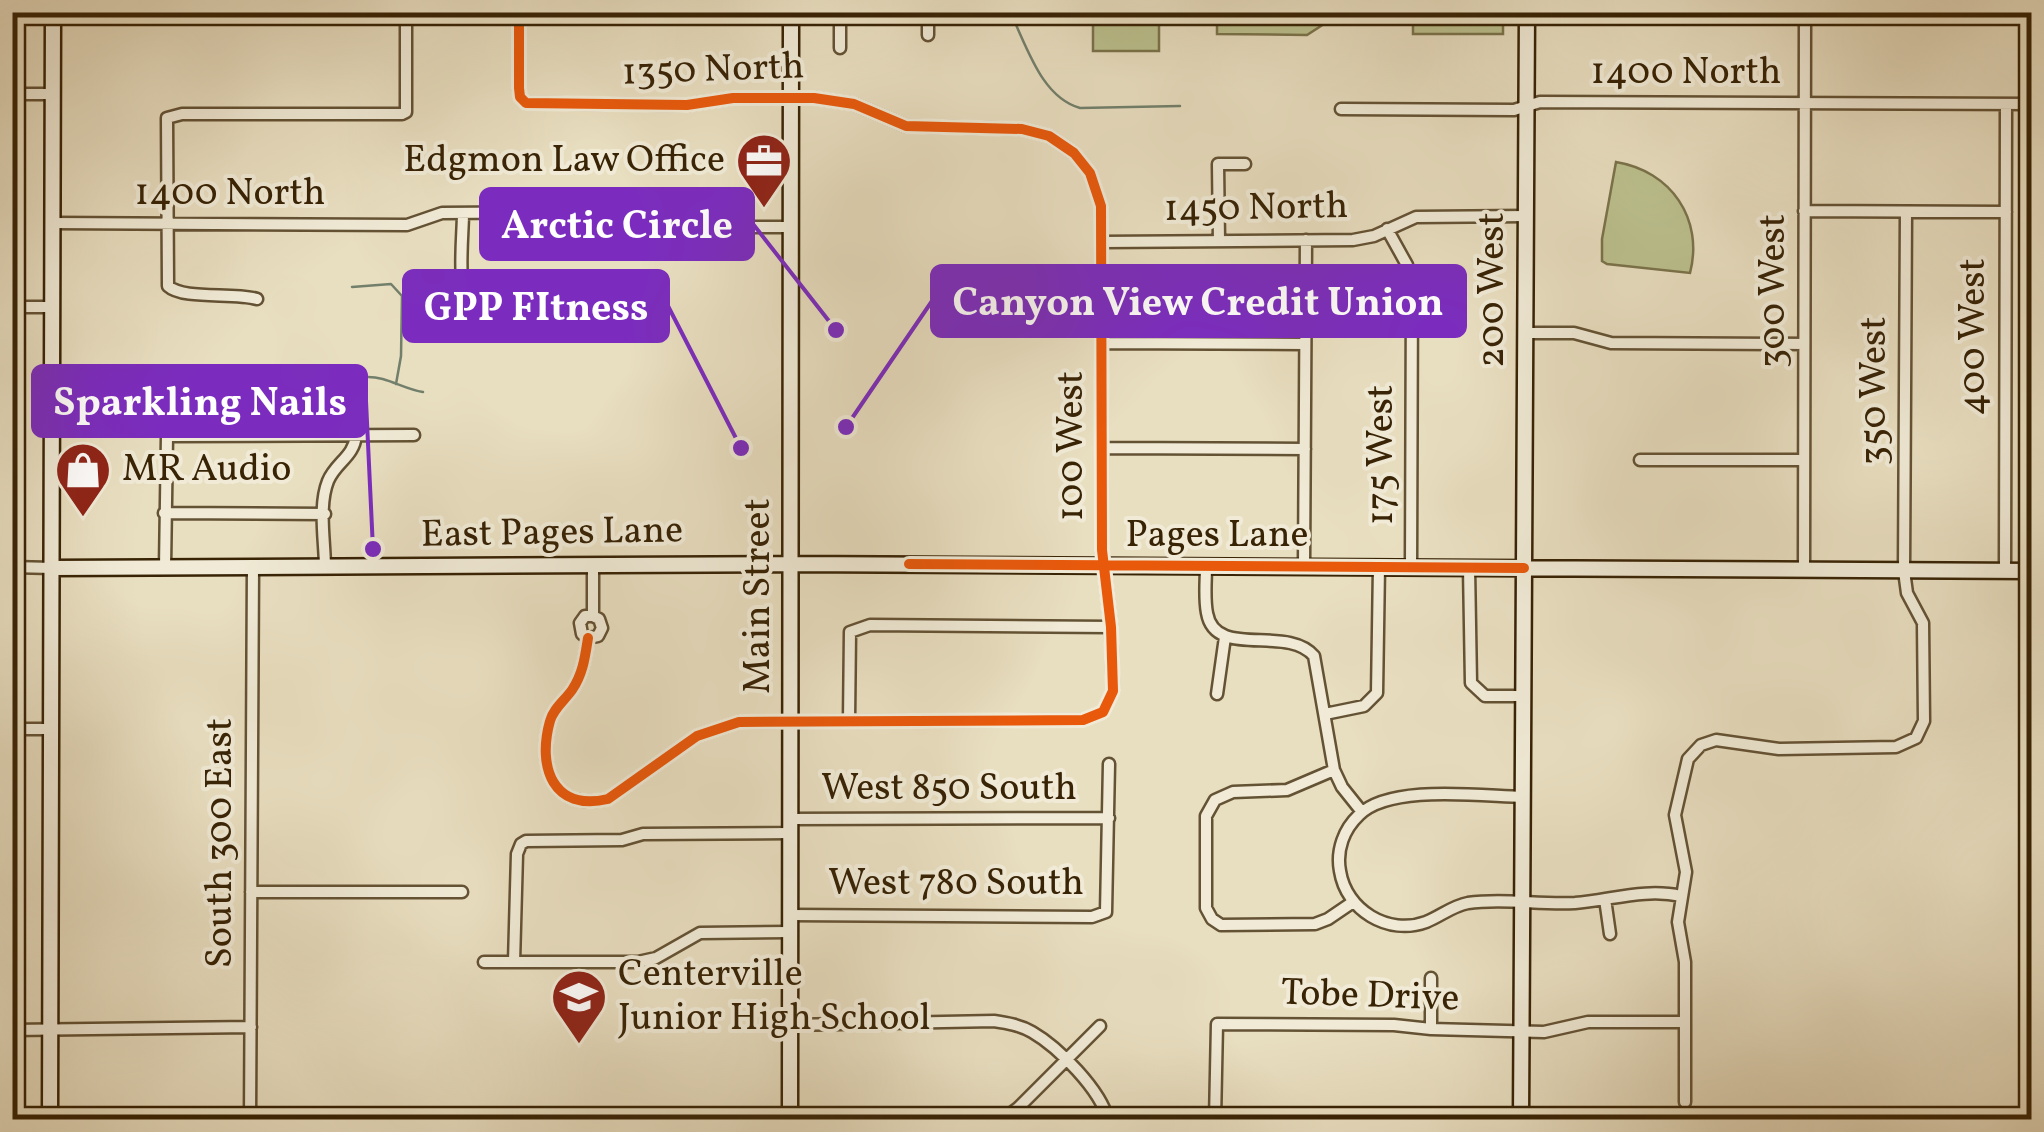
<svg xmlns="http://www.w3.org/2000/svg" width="2044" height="1132" font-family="Vollkorn,serif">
<rect width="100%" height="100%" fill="#e8dec0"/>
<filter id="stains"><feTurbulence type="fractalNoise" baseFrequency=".002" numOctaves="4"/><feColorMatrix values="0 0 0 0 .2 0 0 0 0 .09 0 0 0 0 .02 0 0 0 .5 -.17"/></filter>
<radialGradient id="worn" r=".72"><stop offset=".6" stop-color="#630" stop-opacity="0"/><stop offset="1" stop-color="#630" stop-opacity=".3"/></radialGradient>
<!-- green -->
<path fill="#bbc08e" stroke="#7a724a" stroke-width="2.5" d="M1093,13H1159V51H1093Z
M1217,13V12L1341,13L1307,35L1217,34Z
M1413,13H1503V34H1413Z
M1616,162C1671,171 1704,219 1690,273L1607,264L1602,261V239Z"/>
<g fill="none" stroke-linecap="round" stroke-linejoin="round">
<!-- stream -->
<path stroke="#727f6b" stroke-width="2.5" d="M1010,12C1027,46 1041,97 1080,108L1180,106
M352,287L391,284L402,296L401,356L396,384
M366,377C386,376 403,389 423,392"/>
<!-- street casing -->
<g stroke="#645234" stroke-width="15">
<path id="street" d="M519,12V88L520,97L526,103L687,105L733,98H814L854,104L906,126L1022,129L1049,136L1074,153L1090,173L1101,206L1102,550L1111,627L1113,691L1103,712L1083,720L739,722L697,736L608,799C553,812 537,767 550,721C553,709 565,700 572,690C583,674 585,657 588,638
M928,12V35
M840,14V48
M791,18H928
M12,94H53
M1341,109L1514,110L1540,102L2032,104
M1804,211L2006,212
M463,213C463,242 453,310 481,325C495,332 513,332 528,335
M53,223L407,225L442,213L684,211L701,215L716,227H791
M1387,229L1407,265L1412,285L1411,568
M1219,241L1218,164H1245
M1102,242L1353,240L1374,236L1416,217L1526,216
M257,299C234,292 183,300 168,286L167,118L182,114H402L406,112V12
M12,307H53
M1525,333H1574L1611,343L1804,344
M1102,343L1305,344
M1102,448L1305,449
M1640,460H1804
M164,513L325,514
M593,566V616L599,619L602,628L598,636L588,638L582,634L580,623L585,616H593
M1206,566C1206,581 1204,598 1207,613C1215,660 1287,624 1314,656L1334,770L1342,787L1362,812
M12,567L52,568
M165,567L167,436L414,435
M1304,567L1306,240
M325,568C325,542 318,506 328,481C336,462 354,457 356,435
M1469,568L1471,683L1485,696H1523
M1804,570L1805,12
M2005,571L2006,104
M1217,694L1225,637
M1325,714L1364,706L1377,693L1379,567
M849,720L850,632L870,625L1111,627
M12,729H51
M1334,770L1287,790L1233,792L1215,800L1206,816V908L1212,919L1221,925L1315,924L1328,919L1353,902
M1522,797C1480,796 1390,784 1359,815C1344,829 1336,850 1340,871C1346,910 1388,936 1426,922C1441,916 1452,906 1468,903C1503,898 1540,905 1575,903C1611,900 1646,888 1681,896
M790,819L1109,818
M251,892H462
M1605,899L1610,934
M790,915L1092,917L1106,912L1109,764
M484,962H638L656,958L700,933L790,932
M514,962L517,854L521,844L526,841L622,840L643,834L790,833
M790,1025L994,1021C1007,1023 1020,1025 1032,1032C1058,1047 1101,1090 1108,1120
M1431,1029V978
M12,1030L251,1027
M1685,1102V962L1678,922L1686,872L1675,815L1688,759L1701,745L1716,740L1779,749L1896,747L1916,738L1924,721L1923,623L1907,593L1904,571L1906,212
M250,1120L253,566
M1002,1120L1018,1108L1100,1026
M1215,1120L1217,1024L1394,1025L1431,1029L1544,1032L1588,1022H1685"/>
</g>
<!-- secondary casing -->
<g stroke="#382305" stroke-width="19">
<path id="secondary" d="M52,568L792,564L2032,571
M50,1120L53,12
M790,1120L791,12
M1521,1120L1527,12"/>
</g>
<!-- street -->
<use href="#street" stroke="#f0ead6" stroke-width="10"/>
<!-- secondary -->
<use href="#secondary" stroke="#f0ead6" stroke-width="14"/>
<!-- cycleway casing -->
<g stroke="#f0ead6" stroke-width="16">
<path id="cycleway" d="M519,12V88L520,97L526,103L687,105L733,98H814L854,104L906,126L1022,129L1049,136L1074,153L1090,173L1101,206L1102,550L1111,627L1113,691L1103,712L1083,720L739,722L697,736L608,799C553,812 537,767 550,721C553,709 565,700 572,690C583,674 585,657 588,638
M909,564L1524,568"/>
</g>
<!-- cycleway -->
<use href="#cycleway" stroke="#e8590c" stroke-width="10"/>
</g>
<!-- icons -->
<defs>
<g id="office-pin" transform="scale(2.875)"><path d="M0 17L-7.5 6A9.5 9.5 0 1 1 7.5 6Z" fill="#8f2418" stroke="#f0ead6"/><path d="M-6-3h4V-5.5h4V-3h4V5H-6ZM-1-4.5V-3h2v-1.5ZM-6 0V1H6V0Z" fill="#fff"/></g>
<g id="shop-pin" transform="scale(2.875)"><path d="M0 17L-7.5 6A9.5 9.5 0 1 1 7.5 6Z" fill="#8f2418" stroke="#f0ead6"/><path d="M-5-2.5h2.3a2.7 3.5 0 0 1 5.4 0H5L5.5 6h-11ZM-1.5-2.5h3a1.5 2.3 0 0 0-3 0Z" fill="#fff"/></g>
<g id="school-pin" transform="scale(2.875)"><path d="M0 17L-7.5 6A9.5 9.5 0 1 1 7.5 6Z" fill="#8f2418" stroke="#f0ead6"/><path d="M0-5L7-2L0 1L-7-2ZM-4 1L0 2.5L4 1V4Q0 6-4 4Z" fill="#fff"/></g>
</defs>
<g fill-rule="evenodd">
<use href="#office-pin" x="764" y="161"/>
<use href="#shop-pin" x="83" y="470"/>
<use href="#school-pin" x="579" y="997"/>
</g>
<g text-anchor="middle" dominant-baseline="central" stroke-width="8" stroke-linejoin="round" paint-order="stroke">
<!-- street labels -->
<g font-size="38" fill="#382305" stroke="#f0ead6">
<text transform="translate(713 71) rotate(-2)">1350 North</text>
<text x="1686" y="73">1400 North</text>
<text x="230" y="194">1400 North</text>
<text transform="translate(1256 209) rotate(-1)">1450 North</text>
<text transform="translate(1493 290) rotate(-90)">200 West</text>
<text transform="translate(1774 291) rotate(-90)">300 West</text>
<text transform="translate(1974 337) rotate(-90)">400 West</text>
<text transform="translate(1875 391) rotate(-90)">350 West</text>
<text transform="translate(1072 446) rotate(-90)">100 West</text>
<text transform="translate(1382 455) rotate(-90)">175 West</text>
<text transform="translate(552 534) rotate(-1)">East Pages Lane</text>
<text x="1217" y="536">Pages Lane</text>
<text transform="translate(759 596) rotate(-90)">Main Street</text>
<text x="949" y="789">West 850 South</text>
<text transform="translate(221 843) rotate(-90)">South 300 East</text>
<text x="956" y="884">West 780 South</text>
<text transform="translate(1370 997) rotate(2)">Tobe Drive</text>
</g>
<!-- poi labels -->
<g font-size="38" fill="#382305" stroke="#f0ead6" text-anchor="start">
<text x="725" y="161" text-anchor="end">Edgmon Law Office</text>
<text x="122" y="470">MR Audio</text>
<text x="618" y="975">Centerville<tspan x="618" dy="44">Junior High School</tspan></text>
</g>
</g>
<!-- callouts -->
<path fill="none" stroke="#7b2cbf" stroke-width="4" d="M836 330L753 224M846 427L932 301M741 448L668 306M373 549L366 401"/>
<g fill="#7b2cbf" stroke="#f0ead6" stroke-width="4">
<circle cx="836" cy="330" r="10"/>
<circle cx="846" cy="427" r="10"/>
<circle cx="741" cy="448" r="10"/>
<circle cx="373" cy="549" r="10"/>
</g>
<g fill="#7b2cbf" stroke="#7b2cbf" stroke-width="4">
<rect x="481" y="189" width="272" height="70" rx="10"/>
<rect x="932" y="266" width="533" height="70" rx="10"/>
<rect x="404" y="271" width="264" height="70" rx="10"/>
<rect x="33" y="366" width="333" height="70" rx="10"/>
</g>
<g font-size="40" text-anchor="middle" font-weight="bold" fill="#fff">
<text x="617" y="238">Arctic Circle</text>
<text x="1198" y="315">Canyon View Credit Union</text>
<text x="536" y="320">GPP FItness</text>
<text x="200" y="415">Sparkling Nails</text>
</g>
<!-- margin -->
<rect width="2044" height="1132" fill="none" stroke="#e8dec0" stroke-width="50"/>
<rect x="15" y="15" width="2014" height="1102" fill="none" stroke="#382305" stroke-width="5"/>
<rect x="25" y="25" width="1994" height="1082" fill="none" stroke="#382305" stroke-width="2.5"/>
<rect width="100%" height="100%" filter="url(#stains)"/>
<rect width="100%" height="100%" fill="url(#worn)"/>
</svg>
